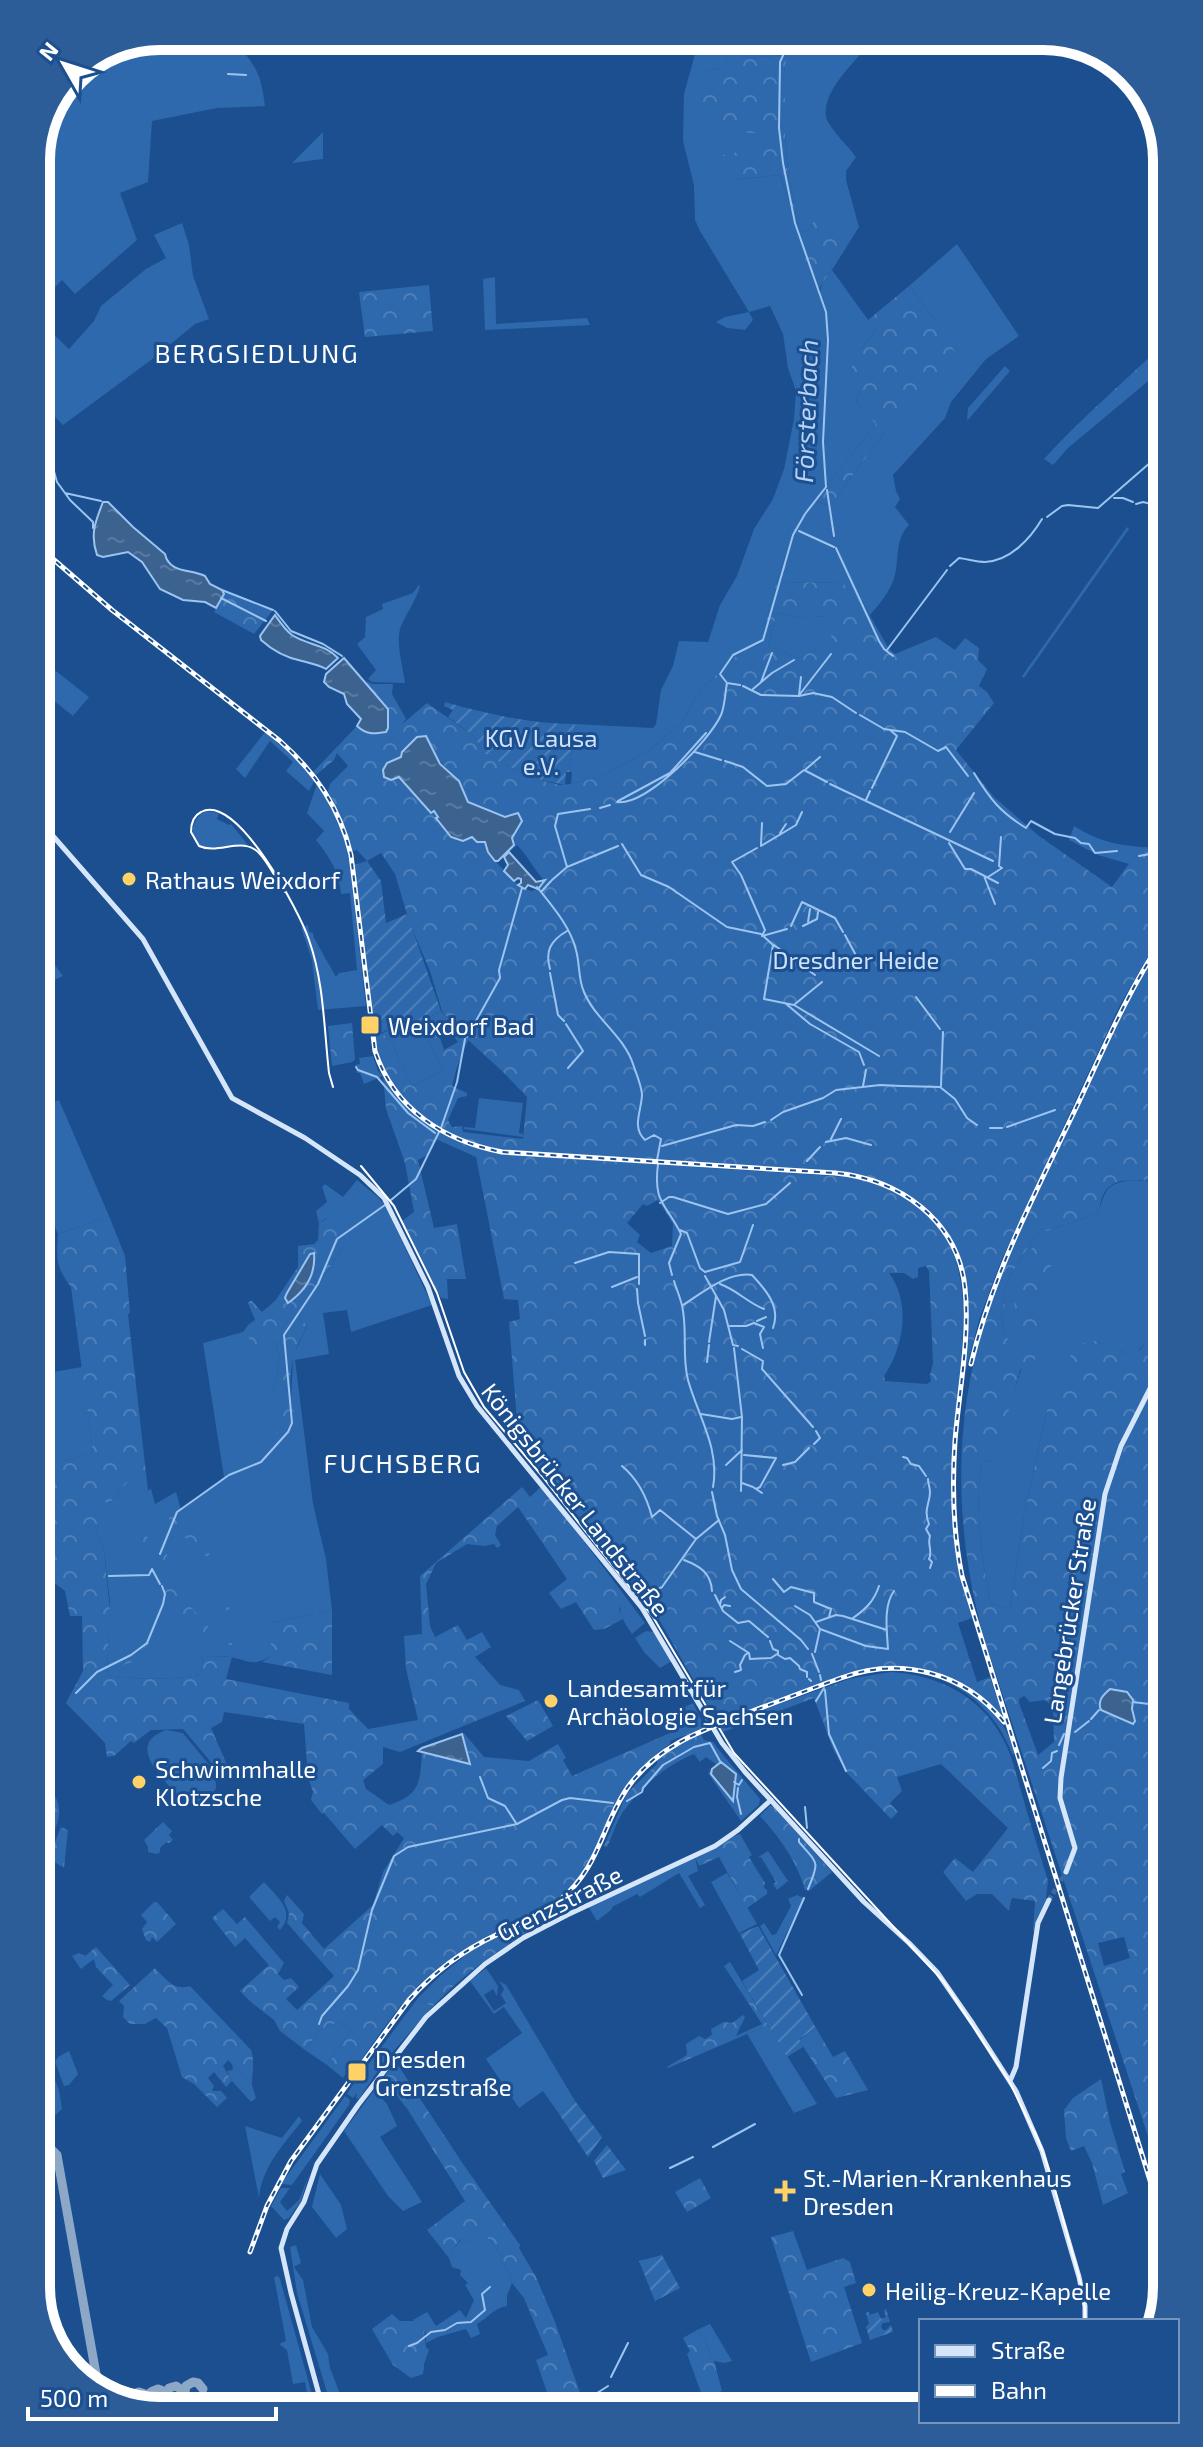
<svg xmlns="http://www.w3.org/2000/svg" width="1203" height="2447" font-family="'Exo 2',sans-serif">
<defs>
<pattern id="forest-crowns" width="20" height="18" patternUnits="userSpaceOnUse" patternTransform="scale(2)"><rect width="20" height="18" fill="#2e69ad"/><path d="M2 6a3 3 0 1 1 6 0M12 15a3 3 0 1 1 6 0" fill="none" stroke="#4d80b9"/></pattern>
<pattern id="garden-furrows" width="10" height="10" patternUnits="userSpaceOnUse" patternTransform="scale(2)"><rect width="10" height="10" fill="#2e69ad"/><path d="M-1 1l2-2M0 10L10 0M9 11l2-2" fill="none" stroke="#4d80b9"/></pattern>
<pattern id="water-ripples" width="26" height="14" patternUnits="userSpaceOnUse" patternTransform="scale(2)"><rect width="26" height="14" fill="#3c6290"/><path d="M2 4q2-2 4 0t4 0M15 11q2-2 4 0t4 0" fill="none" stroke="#597aa1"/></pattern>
</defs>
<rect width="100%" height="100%" fill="#1b4f8f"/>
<!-- grass -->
<path fill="#2e69ad" d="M160,36L239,46C258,70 261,75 265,106L217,108L152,121L148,182L120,193L137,240L75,294L62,280L55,287L48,281L37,291L36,153L73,72Z
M700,36H730L726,41L729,56L722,68L706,71L777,134L778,145L731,180L780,175L820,293L822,283L832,270L827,260L834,250L813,222L808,230L801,232L798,226L788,173L785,133V57L789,50L784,55L749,58L740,43L755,41L753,36H870L868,46C853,63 816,98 828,122C835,134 848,146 856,157L846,171V180L859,227L832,270L876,331L860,350V391L856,402L876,424L828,484L817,502L830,506L884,433L937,322L909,286L957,244L1019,336L986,359L951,402L945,418L893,475L896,491L900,499L895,507L909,525C895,539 899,558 895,575C891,591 880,603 870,615L862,601L854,605L844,583L781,582L794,529L770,604L761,644L743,650L700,690L682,722L650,750L600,777L571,784L572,772H569L575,724L653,728L656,724L661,690L673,666L679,641L708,642L720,605L737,576L754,529L773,499L784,469L794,419L796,391L788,368L783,334L770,306L749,312L753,320L745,330L727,328L716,322L725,317L749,312L700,231L695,220L694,185L683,141L684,94Z
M323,132V159L292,163Z
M182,223L189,245L193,276L209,319L195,324L151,360L63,425L42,404L45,401L46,392L37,383V336L46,327L69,349L94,321L101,306L146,269L166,258L154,235Z
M495,277L496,324L587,318L590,325L485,330L483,279Z
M1005,366L1010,371L967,421L968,408Z
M1127,527L1129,529L1024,678L1022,676Z
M419,585L420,586C416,601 407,612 401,626C395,642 403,667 405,683L372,682L368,679L376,670L357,644L365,637L366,617L383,609L382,604L413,593Z
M777,613L802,618L827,616L833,637L817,649L798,658L768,646Z
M38,657L89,697L73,716L38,688Z
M265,732L289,752L315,780L309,791L286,771L293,762L270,741L245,778L236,769Z
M317,784L338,819L349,856L366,1006L318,1010L312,960L301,927L308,925L309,932L313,933L314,938L336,977L339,973L357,970L350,893L341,894C339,871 330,858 316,840L324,831L307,813Z
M206,811L219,813L217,819L229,825L231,824L248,845C235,843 222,849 209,848C186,846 189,819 206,811Z
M1074,826C1096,840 1115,845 1141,847L1129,864L1098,855L1069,840Z
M40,944L63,976L40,987Z
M441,1011L450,1021L446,1027L433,1032L422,1026L443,1071L412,1086L391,1041L382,1033L403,1025L406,1030Z
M373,1056L378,1071L383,1076L364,1084L360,1073H357L355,1065L360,1064L359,1058Z
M479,1098L523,1103L519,1133L523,1134V1137L464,1129V1127L475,1128Z
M59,1100L109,1216L58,1234L41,1196L40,1108Z
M357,1180L378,1197L386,1207L432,1305L351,1332L347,1310L323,1313L329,1354L295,1360L313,1504L326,1559L332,1610L271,1623V1656C252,1667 250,1661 231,1657C222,1656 212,1657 203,1656L201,1675C167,1680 141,1680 107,1675L110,1602L104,1551L95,1527L100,1498L102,1497L109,1504L130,1479L145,1492L151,1489L155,1504L176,1492L181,1510L224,1477L203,1343L243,1332L249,1324V1346L259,1348L275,1342C281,1355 280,1374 273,1387L281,1400L284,1413L291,1403L293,1356L308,1325L299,1319L302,1309L346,1243L326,1218L319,1223L316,1211L327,1202L322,1187L325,1184L343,1197Z
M1132,1180L1162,1182L1163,1310L1148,1340L1137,1352L1131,1354L1115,1350L1091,1339L1059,1386L1047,1410L1024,1515L1010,1609L991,1604C981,1554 975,1513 981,1463L995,1459L1005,1417L1022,1367L1005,1337L1001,1312L1005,1305L1004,1293L1007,1282L1035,1235L1097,1214C1107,1191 1103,1184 1132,1180Z
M82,1367L93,1453L45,1466V1478L42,1479L41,1374Z
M625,1596L645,1623L632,1634C623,1620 615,1611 625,1596Z
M646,1631L654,1632L672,1661L660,1668L644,1652L635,1638Z
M906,1669C954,1675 1003,1704 1015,1754H1012C999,1718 971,1690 935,1677C926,1674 914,1672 906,1669Z
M166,1730L183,1733L215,1772L216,1788C201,1816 182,1801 167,1784C152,1766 132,1742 166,1730Z
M707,1750H719L760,1799L759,1805L741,1821L708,1773L716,1764L706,1757L700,1762L694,1754Z
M695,1857L698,1871L688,1876L705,1905L700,1908L679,1873L640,1897L637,1894L612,1907V1909L597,1921L588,1906Z
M727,1873L757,1924L739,1933L711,1882Z
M264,1882C276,1896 297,1911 280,1930L277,1927L283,1917L280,1922L275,1917L270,1921L249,1897Z
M797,1895L804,1898L776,1955L760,1926L764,1923L772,1935L776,1934L791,1906L788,1899Z
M486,1968L498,1986L497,1996L493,1989L484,1995L494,2011L506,2003L501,1995L504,1989L499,1981L506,1985L575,2101L559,2114L543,2091L519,2108L486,2059L522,2033L504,2007L494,2014L470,1981Z
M418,1998L432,2007L383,2063L359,2099L356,2098L357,2093L353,2098L347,2094L350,2089Z
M338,2022L351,2030L327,2065L305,2050L320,2030Z
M768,2025L817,2104L794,2113L747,2034Z
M69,2051L78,2074L69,2085L64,2086L55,2062L58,2057Z
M45,2056L59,2090L62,2109L46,2124H44Z
M232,2064L252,2085L256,2098L251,2102L232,2081L227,2071L233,2070Z
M374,2090L387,2104L397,2126L380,2137L422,2202L403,2211L388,2196L344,2131Z
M345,2096L350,2100L349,2105L292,2185L281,2184Z
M299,2116L302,2121C283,2145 262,2167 259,2198L245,2126L282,2138Z
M320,2174L341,2205L347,2229L336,2238L312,2207Z
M309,2175L301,2201L289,2218L284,2220L271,2206L281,2188H290L280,2202L287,2211L299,2200Z
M483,2236H486L501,2255L512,2283L507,2296V2306C494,2308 488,2318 477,2324L480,2334L471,2338L466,2329L438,2337L426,2343V2333L413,2320L427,2312L436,2326L460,2310L466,2318L474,2300L465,2285L468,2283L460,2275L461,2270L452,2267L449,2258L452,2250L462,2239L469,2243Z
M296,2245L301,2263L294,2267L303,2280L312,2327L328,2354L330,2368L342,2399L337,2409H332L297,2293L290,2247Z
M278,2276L280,2279L316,2409H310L305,2382L293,2384L287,2350L279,2344L286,2341L274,2277Z
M710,2324L732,2361L725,2363L714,2361L699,2329Z"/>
<!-- forest -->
<path fill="url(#forest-crowns)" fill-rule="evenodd" d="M730,36H753L755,41L741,43L749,58L784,55V47L788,41H793C786,59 779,75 792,92L785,97V103L801,118L785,133L788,173L798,226L801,232L808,230L813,222L817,220L843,244L834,250L828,259L832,270L822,283L817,295L814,289C802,252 794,212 780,175L731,180L725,175L723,155L777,145V135L704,129L696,103L698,78L706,71L722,68L729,56L726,41Z
M429,285L433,331L365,337L359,292Z
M909,286L937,322L955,352L884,433L830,506L817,502L828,484L876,424L856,402L860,391L847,377L860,350L876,331L868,320Z
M1159,348V372L1068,448L1053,465L1044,459C1080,419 1121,385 1159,348Z
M794,529L796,530L781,582L844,583L854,604L861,600L889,649L895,654L936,637L955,650L965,638L979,648L978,660L987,669L979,686L987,692L994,703L956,750L994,797L1039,836L1112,887L1141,847L1161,848V934L1120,1005L1002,1259L980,1317L965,1373C966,1345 970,1315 967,1287C959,1217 906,1182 841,1172L502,1150C439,1137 387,1103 374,1035L382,1033L391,1041L412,1086L443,1071L422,1026L427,1022L432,1032L438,1031L444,1050L458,1042L446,1027L450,1021L442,1011L430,971L410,924L395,874L381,853L367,861L357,850L352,851L345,827L328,791L330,784L348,766L337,753L334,760L316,775L313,772L357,726C367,735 373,734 385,732L388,729V709L367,686V681L372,684H393L392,694L406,719L401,725L427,703L474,736L484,753L490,757L532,778L560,785L571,784L600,777L650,750L682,722L700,690L743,650L761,644L770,604ZM777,613L802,618L827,616V631L832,637L817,649L798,658L768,646ZM429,741C435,762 453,771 463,790C465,793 466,798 468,802L488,809L494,814L498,813L509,817L514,813L522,821L512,838L488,852L487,843C469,835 446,827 434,811L431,812L408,788L389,762L401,757L407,747ZM517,845C528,856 534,870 545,881L538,889L531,891L518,885L497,863ZM468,1040L502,1071L527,1097L523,1139L463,1132L462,1126L452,1127L448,1120L458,1098L467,1096V1093L452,1086L457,1067Z
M223,590L273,610L254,634L214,612L224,594Z
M1161,945V957L1150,975L1161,985L1162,1182C1146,1181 1118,1175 1106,1190C1101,1197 1100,1207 1097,1214L1035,1235L1007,1282L1004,1293L1005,1305L1001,1313L1005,1337L1011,1341L1012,1350L1018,1355L1022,1365C1023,1339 1008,1300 1016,1275C1018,1267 1024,1260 1028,1253C1036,1241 1049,1237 1062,1240L1063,1245C1052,1263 1034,1290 1045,1312L1038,1332L1035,1331C1033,1339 1036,1341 1037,1349C1037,1357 1032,1365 1030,1372H1025L1023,1367L1020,1370L995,1459L981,1463C975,1514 981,1554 991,1604L1010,1609L1024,1515L1047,1410L1073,1350L1091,1339C1146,1365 1137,1355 1163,1310L1167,2194L984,1638C955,1534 952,1424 985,1320C1006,1254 1038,1192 1068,1130C1097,1067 1125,1004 1161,945ZM1024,1696L1030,1702L1045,1700L1053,1707L1054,1742L1038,1755L1019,1703V1699ZM1124,1937L1130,1958L1104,1966L1098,1943Z
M352,1023L355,1060L352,1062L332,1066L328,1026Z
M383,1076C410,1121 452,1144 502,1154L847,1177C1008,1206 956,1346 952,1461C951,1495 952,1531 958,1565C961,1583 967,1600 972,1618L958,1623L977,1682L990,1677L1005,1722C972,1679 916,1658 863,1670C841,1675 820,1684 799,1693C772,1703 745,1713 718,1723L656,1614L545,1474L519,1445L509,1322L520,1319L518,1300L504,1299L476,1157L436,1139L426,1156L418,1160L434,1228L457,1224L466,1279H447L448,1299L441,1298L402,1221L414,1212L405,1163L386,1109ZM658,1200L673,1224L672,1246L651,1253L637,1242L640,1235L627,1223L643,1204L647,1206ZM926,1266L929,1271L933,1363L930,1375L931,1381L927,1384L885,1381L884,1376C904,1347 911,1302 889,1273H904L913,1279L918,1277V1268Z
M109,1216L125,1256L130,1313L128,1314L148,1491L145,1492L130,1479L108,1505L102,1497L100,1498L107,1515L105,1522L95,1527L104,1551L111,1620L114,1623V1626L109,1631L107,1675C141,1680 167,1680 201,1675L203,1656L232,1657L226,1679L349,1703V1709L368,1729L418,1720L406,1669L404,1636L422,1634L420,1576L522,1487L530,1497L542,1486L625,1596L619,1610L623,1619L604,1629L594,1630L576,1602L561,1609L549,1593L567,1579L518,1507L497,1526L495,1535L501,1545L497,1548L494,1544L484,1546L467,1544L436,1563L426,1584L430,1626L435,1637L458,1625L467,1640L482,1632L491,1647L475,1657L500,1685L519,1690L525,1701L400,1752L383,1747V1764L363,1780L366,1789L389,1805C420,1795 420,1783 422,1753L470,1764L462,1734L464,1733L484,1757L529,1761L558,1744L566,1758L563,1760L572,1776L670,1733L689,1720L685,1707L693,1703L705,1728L670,1741V1744C648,1759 629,1778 617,1802C604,1828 597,1855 579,1878C548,1916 499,1925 461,1952C447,1961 433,1971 422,1982C395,2009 373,2044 352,2073L348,2071L343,2078L327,2065L351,2030L338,2022L320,2030L305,2050L280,2031L274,2020L252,2003L240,1991L269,1965L245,1938L235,1947L212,1918L223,1909L237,1924L245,1917L284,1963L278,1974L284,1980L291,1978L299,1987L286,1999L297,2010L334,1976L287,1923L289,1913L284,1901L287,1895L304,1914L302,1923L324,1949L373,1905L383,1872L404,1838L397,1832L393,1836L382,1825L355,1849L324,1813L322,1814L311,1800L313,1792L304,1765L307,1763L304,1724L224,1712L222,1722L211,1728L228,1767L221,1774L183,1729L151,1730L134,1743L131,1741L114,1756L107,1757L105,1743L66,1703L83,1671L82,1616H70L65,1591L52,1581L47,1562H42V1498L47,1496L44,1466L93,1453L71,1287C56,1267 56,1259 58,1234Z
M331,1216L343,1222L346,1243L302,1309L299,1319L308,1325C303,1335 297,1345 294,1355C288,1376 290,1401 296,1421L279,1440L275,1437C284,1414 286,1409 273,1387C280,1374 281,1355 275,1342L260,1348L261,1356L254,1361L249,1346V1324L255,1320L248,1303L251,1300L262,1312L275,1301L298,1267V1246L314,1244L318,1240L319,1223Z
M175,1510L188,1515L184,1521L188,1532L196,1534L198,1539L206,1545L205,1548C228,1579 233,1613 232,1651L229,1650C228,1615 225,1571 197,1547C191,1541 183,1537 176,1531H173L166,1553L188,1604L208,1626V1630L200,1635L169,1598L149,1644L134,1656L132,1662L112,1669L109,1663L145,1641C149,1628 155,1617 161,1606C173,1584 144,1555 133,1536L135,1532H139L158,1543L171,1514Z
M332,1610V1675L262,1662L271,1656V1623Z
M891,1672C938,1675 981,1696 1003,1739C1013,1757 1017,1778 1023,1798C1031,1826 1040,1854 1048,1881L1046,1898L1048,1900L1036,1930L1033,1931L1035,1901L1013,1898L1011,1900L1009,1911L992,1894H977L966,1901L943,1872L955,1858L973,1872L1008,1828L941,1764L897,1777L902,1791L890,1803L898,1812L891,1819L846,1772L833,1749L814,1698L723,1732L718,1726L849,1679Z
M538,1700L553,1726L527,1741L506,1716Z
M700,1733L704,1740L713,1742L719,1750C684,1749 646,1781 626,1808C617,1818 613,1835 607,1847L604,1846L627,1793L657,1764V1759L675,1745Z
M54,1794C66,1814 54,1827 50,1846L53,1847L61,1827L68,1830L64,1868L44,1855L43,1849V1806Z
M770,1806L775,1808L832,1872L809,1891L805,1890C797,1861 780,1838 760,1816Z
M163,1822L172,1831L169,1835L173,1840L169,1843L166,1842L160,1848V1852L157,1854L148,1852V1847L144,1840Z
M740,1834L752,1855L749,1857L765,1883L764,1888L767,1890V1894L747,1908L719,1857L699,1866L695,1857L729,1837Z
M768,1851L788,1881L777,1890L773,1884L776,1882L761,1857L757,1858Z
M154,1902H157L176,1924L157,1942L152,1937L150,1942L146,1940L142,1929L147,1922L141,1915Z
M554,1907L559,1914C512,1940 469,1968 432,2007L418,1998L440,1976L472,1950Z
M96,1947L130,1985L111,2001L107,2000L102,1996L113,1985L96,1967L94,1959L81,1969L72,1956L79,1953L85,1956Z
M730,1962L768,2025L668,2068L667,2067L687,2055L686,2044L699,2036L705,2039L712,2035L711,2029L724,2022L732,2023L743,2015L745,2017L736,2036L762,2024L724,1966Z
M155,1968C166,1979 173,1991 190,1986L251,2050C255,2062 252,2072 252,2085L228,2060L223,2066L232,2081L226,2087L214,2072L208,2078L214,2086L212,2091H221L227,2098L217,2107L194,2084L182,2077L167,2028L156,2018L145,2024H130L123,2017L124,2006L119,2001Z
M816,2028L833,2057L845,2051L868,2090L836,2098L799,2040Z
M396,2062L463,2164L520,2245L519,2248L536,2277L555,2322L585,2407H552L536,2360L548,2355L524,2298L512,2283L501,2255L486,2236L469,2243L461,2239L452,2250L449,2258L427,2230L465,2201L408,2110L383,2078Z
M1101,2079L1110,2122L1125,2172L1121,2174L1128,2193L1103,2205L1092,2163L1084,2146L1071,2151L1066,2138L1064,2110L1073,2098Z
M700,2178L711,2198L687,2212L675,2192Z
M793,2231L807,2270L843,2258L850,2262L856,2283L844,2287L862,2343L811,2362L771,2237Z
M392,2314L400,2321H423L426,2347L429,2350L424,2364L423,2374L411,2378L393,2365L372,2329Z
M699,2329L714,2361L722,2391L703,2398L687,2354L690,2351L683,2338Z"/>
<!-- garden -->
<path fill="url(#garden-furrows)" d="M445,702C487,714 531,724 575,724L569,772H566L565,785L532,778L490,757L484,753L474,736L448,717L453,710L444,706Z
M367,861L381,881L386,923L407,914L441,1011L405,1030L402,1025L374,1035L354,865Z
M758,1926L816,2028L799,2039L803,2047L787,2057L742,1981L759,1970L740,1934Z
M575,2101L602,2137L588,2157L559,2114Z
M607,2145L626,2170L603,2178L594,2161Z
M662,2255L680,2288L655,2301L639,2261Z
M886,2309L890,2322L883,2323L881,2326L883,2330H886L891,2325L893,2332L870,2340L866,2327L869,2324L866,2313L869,2312L870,2315L878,2312L881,2319L886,2317L884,2310Z"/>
<!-- water -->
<path fill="url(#water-ripples)" stroke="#9cc4f0" stroke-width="2" d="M103,502H108L133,527L165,554C169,573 190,569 205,576L210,584L222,590L224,594L216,608L205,602L183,600L160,589L142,562L128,552L103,557L97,555C90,535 95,522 103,502Z
M275,615C280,622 285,630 292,635C307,645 325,644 338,658L326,669C319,665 310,663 302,661C287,658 272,650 261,640L260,636Z
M344,658L388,709V728L386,732C373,734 367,735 357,726L361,719L347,704L344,694L329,687L324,682L326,674Z
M426,736L440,764L459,781L468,802L505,817L518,813L522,821L512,838L514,845L498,861H495L488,852L485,842H477L472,837L463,841L451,837L436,818L438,817L434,811L431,813L399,777L391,780L384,777L383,770L387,763L401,757L402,752L417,737Z
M509,852L536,882L545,880L538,889L528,885L525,889L518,885L521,883V879L518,878L514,881L504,871L508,865L504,857Z
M314,1253C316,1274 305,1291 288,1303L285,1298L287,1293L310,1254Z
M1110,1689L1127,1692L1133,1700L1132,1709L1135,1721L1133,1724L1101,1710C1097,1701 1103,1695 1110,1689Z
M462,1734L470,1764L418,1751L422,1748Z
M721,1762L736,1774L733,1801L711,1774L712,1769Z"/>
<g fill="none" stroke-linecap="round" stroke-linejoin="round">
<!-- stream -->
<path stroke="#9cc4f0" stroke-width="2" d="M228,74L246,75
M43,459L53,468L57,482L65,493L101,501
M827,490L834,536
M65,493L70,500L93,522V528
M1114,498H1123L1133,502
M1151,503L1159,495
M1136,504L1143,502L1159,506
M1047,517L1062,506L1068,505L1098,508L1159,455
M799,531L834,547
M836,548L879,641L884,649L893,656
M950,566L959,558C967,559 977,562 985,562C1010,561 1030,539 1042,519
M222,590L273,610
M221,598L266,621
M275,611L291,631L323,644L342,656
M887,650L947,570
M761,682L772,653
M727,683L740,685
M743,686L761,695L799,696L813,693L832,697L856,713
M753,689L772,673L794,660
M800,694L831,654
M799,695L801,677
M860,715L884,729L905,732L938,751L946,747L968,776
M695,752L721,760
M725,761L743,767L767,786L786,784L804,770L827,782
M806,769L820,757
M974,773C990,799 1000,812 1026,828L1031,821L1055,834L1075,838L1081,843L1089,844L1095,853L1117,851
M830,784L993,861
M872,788L897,736L890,730
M866,800L870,791
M618,801L670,773L706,733
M617,802C647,806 709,741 721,715C725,706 725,693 727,683L720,674L733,655L763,640L793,535L805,514L826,487L823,442L828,340L826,312L795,223L783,163L779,128L780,62L792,36
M600,808L610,805
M950,832L974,793
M780,833L786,824
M949,843L965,869H971L998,883
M622,844L641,875L669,887L727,927L761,934L773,945L764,999L794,1005L879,1056
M761,845L762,823
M761,846L796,825L802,812
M757,848L732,862L741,875L765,930L762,936L787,929
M1139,856L1161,852
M567,867L618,846
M984,876L995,904
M988,877L1002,868L999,866L1001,837
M552,880L567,867L555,826L558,814L590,809
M537,887C552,906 570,926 576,950C580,964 578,979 584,992C595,1019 624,1036 633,1064C636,1073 641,1084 642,1094C642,1110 631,1127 645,1140L654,1135L661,1139L657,1160
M541,892L551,881
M808,922L810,909
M791,926L802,902L835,918L843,932
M803,926L817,919L818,912
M845,935L859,961
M774,945L815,975
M550,969C545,951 550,941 567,931
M550,973L558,1015L564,1021
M916,997L940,1029
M785,1003L810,1024L859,1052L864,1065
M795,1004L822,982
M566,1024L583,1051L568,1068
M467,1037L500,978L499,970L522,888
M356,1067L358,1070L377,1077L408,1113L435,1133
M863,1086L866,1070
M941,1086L943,1032
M771,1120L783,1112L823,1098L836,1090L880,1085L902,1086L940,1087L955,1099L967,1118L977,1125
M1007,1127L1055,1110
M990,1128H1002
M831,1139L841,1119
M826,1142L846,1138L871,1145
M662,1146L736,1125L753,1126L765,1122
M807,1161L820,1147
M658,1164C653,1204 666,1203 681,1234L669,1263L672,1275
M391,1200L416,1179L441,1128L457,1082L465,1039
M660,1203L669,1197H673L728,1214L766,1204L790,1183
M680,1230L687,1233L700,1268L705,1272L740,1262L753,1225
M575,1263L609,1252L639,1254V1284
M705,1276L724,1310L733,1345L738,1346
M674,1281C677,1291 682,1301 683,1311C687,1334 682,1357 688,1380C698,1416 720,1448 713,1487
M720,1284C737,1290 748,1303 764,1309
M612,1287L637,1277
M637,1289L638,1303L645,1336
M683,1305C702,1293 729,1271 752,1275C766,1290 781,1307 773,1328
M757,1321L766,1317
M730,1326H746L754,1323L764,1327L760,1334L763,1348
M645,1340V1345
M709,1342L716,1296
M734,1348L742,1417L741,1491
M742,1349L763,1361L762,1369L813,1427
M707,1362L709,1345
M701,1414L732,1419L741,1417
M814,1444L820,1438L816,1431
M744,1455L776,1458L760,1487L756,1489
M903,1457L907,1458L911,1464L919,1466L926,1476
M726,1465L742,1450
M783,1465L795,1462L809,1448
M622,1466C639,1480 647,1498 652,1517L660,1510L696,1539
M928,1479C928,1483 930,1488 930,1492C930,1504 923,1509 929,1524L926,1529L930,1536C927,1545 933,1551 929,1559L932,1562L930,1568
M742,1483L753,1487L762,1493
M712,1492L717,1516L725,1535L732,1570L741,1589L801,1640L808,1649
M160,1554L177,1512L229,1475L261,1462L288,1432L292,1423L284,1335L318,1284L337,1239L385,1205
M684,1560C700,1566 711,1573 712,1591
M109,1576L149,1575L152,1569L160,1584
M773,1579L784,1592L791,1587L814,1593V1602L831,1609L829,1617
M656,1590L662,1587L696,1539L719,1520
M715,1595L723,1611L738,1623L749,1621L768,1637
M720,1605L721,1600L725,1597
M795,1606L810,1615L820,1629
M722,1608L724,1605L730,1606
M853,1618C866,1609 874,1601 879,1586
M816,1622L836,1615L843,1616L887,1630
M730,1641L749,1653L750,1659L771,1658L777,1654
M770,1641L773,1649L778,1651V1655L785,1659L790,1658L799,1666L800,1669L807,1672V1677
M815,1652L820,1629L866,1646L888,1649C887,1631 883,1606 894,1591
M812,1654L819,1672
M735,1672L741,1670L740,1665L745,1655L748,1653
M820,1675L821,1680
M809,1679L811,1681
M825,1690L829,1734L846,1771
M76,1693L97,1672L131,1655L147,1643L163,1604L165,1594L162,1586
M816,1701L824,1688
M1133,1702L1165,1706
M1091,1719L1099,1710
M1075,1732L1089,1721
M1059,1745L1064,1734
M1043,1768L1051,1761L1052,1753L1057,1751
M480,1777L488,1798L505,1806L516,1823
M734,1782L739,1785L742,1780
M738,1788L737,1797L741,1814
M627,1801L642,1792L643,1788L663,1765L694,1747L710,1743L721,1763
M805,1807L807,1828
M799,1839V1842C818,1864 820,1861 808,1889
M802,1995L779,1955L804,1898
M319,2024L322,2016L348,1986L358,1970L372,1910L394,1856L408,1847L517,1824L562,1800L570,1798L613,1803
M713,2147L755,2124
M670,2168L693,2157
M409,2346L417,2343L431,2332L445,2330L457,2323L471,2322L485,2310L482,2294L490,2287
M611,2377L628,2343
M595,2406L596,2399L594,2395L608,2386
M358,2407L374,2397"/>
<!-- taxiway -->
<path stroke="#8da7c7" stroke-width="9" d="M45,2148L52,2150L57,2155L99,2391
M115,2397H124L130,2402L132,2395L139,2392L145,2394L148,2399L151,2392L158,2389L163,2391L167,2395L169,2388L176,2386L185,2392L186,2386L193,2382L198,2383L203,2389"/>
<!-- secondary-tunnel -->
<path stroke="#3d69a0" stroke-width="5" stroke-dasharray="5 2.5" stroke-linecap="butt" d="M1049,1900L1066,1872"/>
<!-- secondary -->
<path stroke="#d6e6fa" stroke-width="5" d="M37,427L43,447L38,460
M39,820L143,939L232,1098L305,1138L360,1175L384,1198L428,1287L459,1376L477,1406L642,1608L722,1743L745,1772L864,1902L909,1943L937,1972L973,2024L1016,2091L1042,2151L1079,2277L1085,2306V2321
M1066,1872L1075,1848L1060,1798L1061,1778L1105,1494L1121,1446L1163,1363
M1010,2081L1016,2067L1038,1923L1049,1900
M323,2409L291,2293L281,2248L287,2229L304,2202L317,2164L358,2105L426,2017L485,1964L523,1938L567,1915L715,1846L738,1830L771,1800"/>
<!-- tram -->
<path stroke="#fff" stroke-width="2" d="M285,892C276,880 270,865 260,854C244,835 219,855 199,846L191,832C191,824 193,816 201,812C237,792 300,913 309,940C324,982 324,1029 329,1073L333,1087
M361,1166L394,1206L437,1293L464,1372L484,1407L542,1476L653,1617L734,1753L944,1982L1009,2081L1039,2142
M1035,2132C1050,2168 1059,2204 1069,2241C1076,2267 1086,2294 1085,2321"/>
<!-- rail casing -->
<g stroke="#fff" stroke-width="5">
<path id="rail" d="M38,546L112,610L280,741C316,773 340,808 351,855L375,1051C394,1109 444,1141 502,1152L835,1173C899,1179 958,1220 965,1288C970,1339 959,1391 955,1441C952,1486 953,1532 962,1576L1153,2190
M971,1364C992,1275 1036,1192 1075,1110C1102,1053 1126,994 1161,942
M1156,2177L1167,2205
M1155,2194L1167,2229
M250,2252L267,2206L291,2161L409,2000C433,1973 464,1950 496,1935C518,1924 541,1916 560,1900C600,1867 601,1826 628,1787C658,1745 703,1730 750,1712C780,1701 810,1689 841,1678C900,1656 964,1672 1004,1722"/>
</g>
<!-- rail -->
<use href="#rail" stroke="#1b4f8f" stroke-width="2" stroke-dasharray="6" stroke-linecap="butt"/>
</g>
<!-- markers -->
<g fill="#ffd166" stroke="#1b4f8f" stroke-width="3">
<circle cx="129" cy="879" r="8"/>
<rect x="360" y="1015" width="20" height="20" rx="4"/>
<circle cx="551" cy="1701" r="8"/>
<circle cx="139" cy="1782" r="8"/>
<rect x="347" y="2062" width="20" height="20" rx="4"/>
<path d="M781 2179h8v8h8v8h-8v8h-8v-8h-8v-8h8z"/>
<circle cx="869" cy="2290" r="8"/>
</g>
<g text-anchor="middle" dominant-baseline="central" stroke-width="6" stroke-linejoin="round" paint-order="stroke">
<!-- park labels -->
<g font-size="24" fill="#cfe3fa" stroke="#1b4f8f">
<text x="541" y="737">KGV Lausa<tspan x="541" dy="28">e.V.</tspan></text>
<text x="856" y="959">Dresdner Heide</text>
</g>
<!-- poi labels -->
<g font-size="24" fill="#fff" stroke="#1b4f8f" text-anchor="start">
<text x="145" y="879">Rathaus Weixdorf</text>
<text x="388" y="1025">Weixdorf Bad</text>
<text x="567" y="1687">Landesamt für<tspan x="567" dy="28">Archäologie Sachsen</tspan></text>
<text x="155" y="1768">Schwimmhalle<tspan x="155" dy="28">Klotzsche</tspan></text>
<text x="375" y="2058">Dresden<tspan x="375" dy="28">Grenzstraße</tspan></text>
<text x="803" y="2177">St.-Marien-Krankenhaus<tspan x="803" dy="28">Dresden</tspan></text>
<text x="885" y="2290">Heilig-Kreuz-Kapelle</text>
</g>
<!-- street labels -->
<g font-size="24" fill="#fff" stroke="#1b4f8f">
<text transform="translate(576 1499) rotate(52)">Königsbrücker Landstraße</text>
<text transform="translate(1069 1611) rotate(-81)">Langebrücker Straße</text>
<text transform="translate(559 1903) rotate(-27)">Grenzstraße</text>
</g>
<!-- neighbourhood labels -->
<g font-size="26" letter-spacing="2" fill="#fff" stroke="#1b4f8f">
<text x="257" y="352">BERGSIEDLUNG</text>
<text x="403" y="1462">FUCHSBERG</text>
</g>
<!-- water labels -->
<g font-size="26" font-style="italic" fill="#b5d3f5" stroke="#1b4f8f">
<text transform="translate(805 411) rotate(-88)">Försterbach</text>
</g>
</g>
<!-- crop -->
<path d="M0 0H1203V2447H0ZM160 50H1043A110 110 0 0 1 1153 160V2287A110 110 0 0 1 1043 2397H160A110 110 0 0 1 50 2287V160A110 110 0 0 1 160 50Z" fill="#2d5d98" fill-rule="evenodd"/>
<path fill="none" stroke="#fff" stroke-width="10" d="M160 50H1043A110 110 0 0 1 1153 160V2287A110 110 0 0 1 1043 2397H160A110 110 0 0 1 50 2287V160A110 110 0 0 1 160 50Z"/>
<!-- legend -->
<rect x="919" y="2319" width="260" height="104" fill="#1b4f8f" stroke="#7695bc" stroke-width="2"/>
<rect x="935" y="2345" width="40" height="12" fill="#d6e6fa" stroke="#7695bc" stroke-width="2"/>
<text x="991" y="2359" font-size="24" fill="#ffffff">Straße</text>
<rect x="935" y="2385" width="40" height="12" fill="#ffffff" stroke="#7695bc" stroke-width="2"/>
<text x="991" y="2399" font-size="24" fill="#ffffff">Bahn</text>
<!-- north arrow -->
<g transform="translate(64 64) rotate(309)" stroke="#1b4f8f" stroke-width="6" paint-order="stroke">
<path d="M0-6L14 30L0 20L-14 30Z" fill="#ffffff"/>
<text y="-12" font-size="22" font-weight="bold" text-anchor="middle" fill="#ffffff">N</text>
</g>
<!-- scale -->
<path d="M28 2407v12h248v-12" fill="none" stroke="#ffffff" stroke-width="4"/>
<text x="40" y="2407" font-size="24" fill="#ffffff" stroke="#1b4f8f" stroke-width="6" paint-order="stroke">500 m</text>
</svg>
